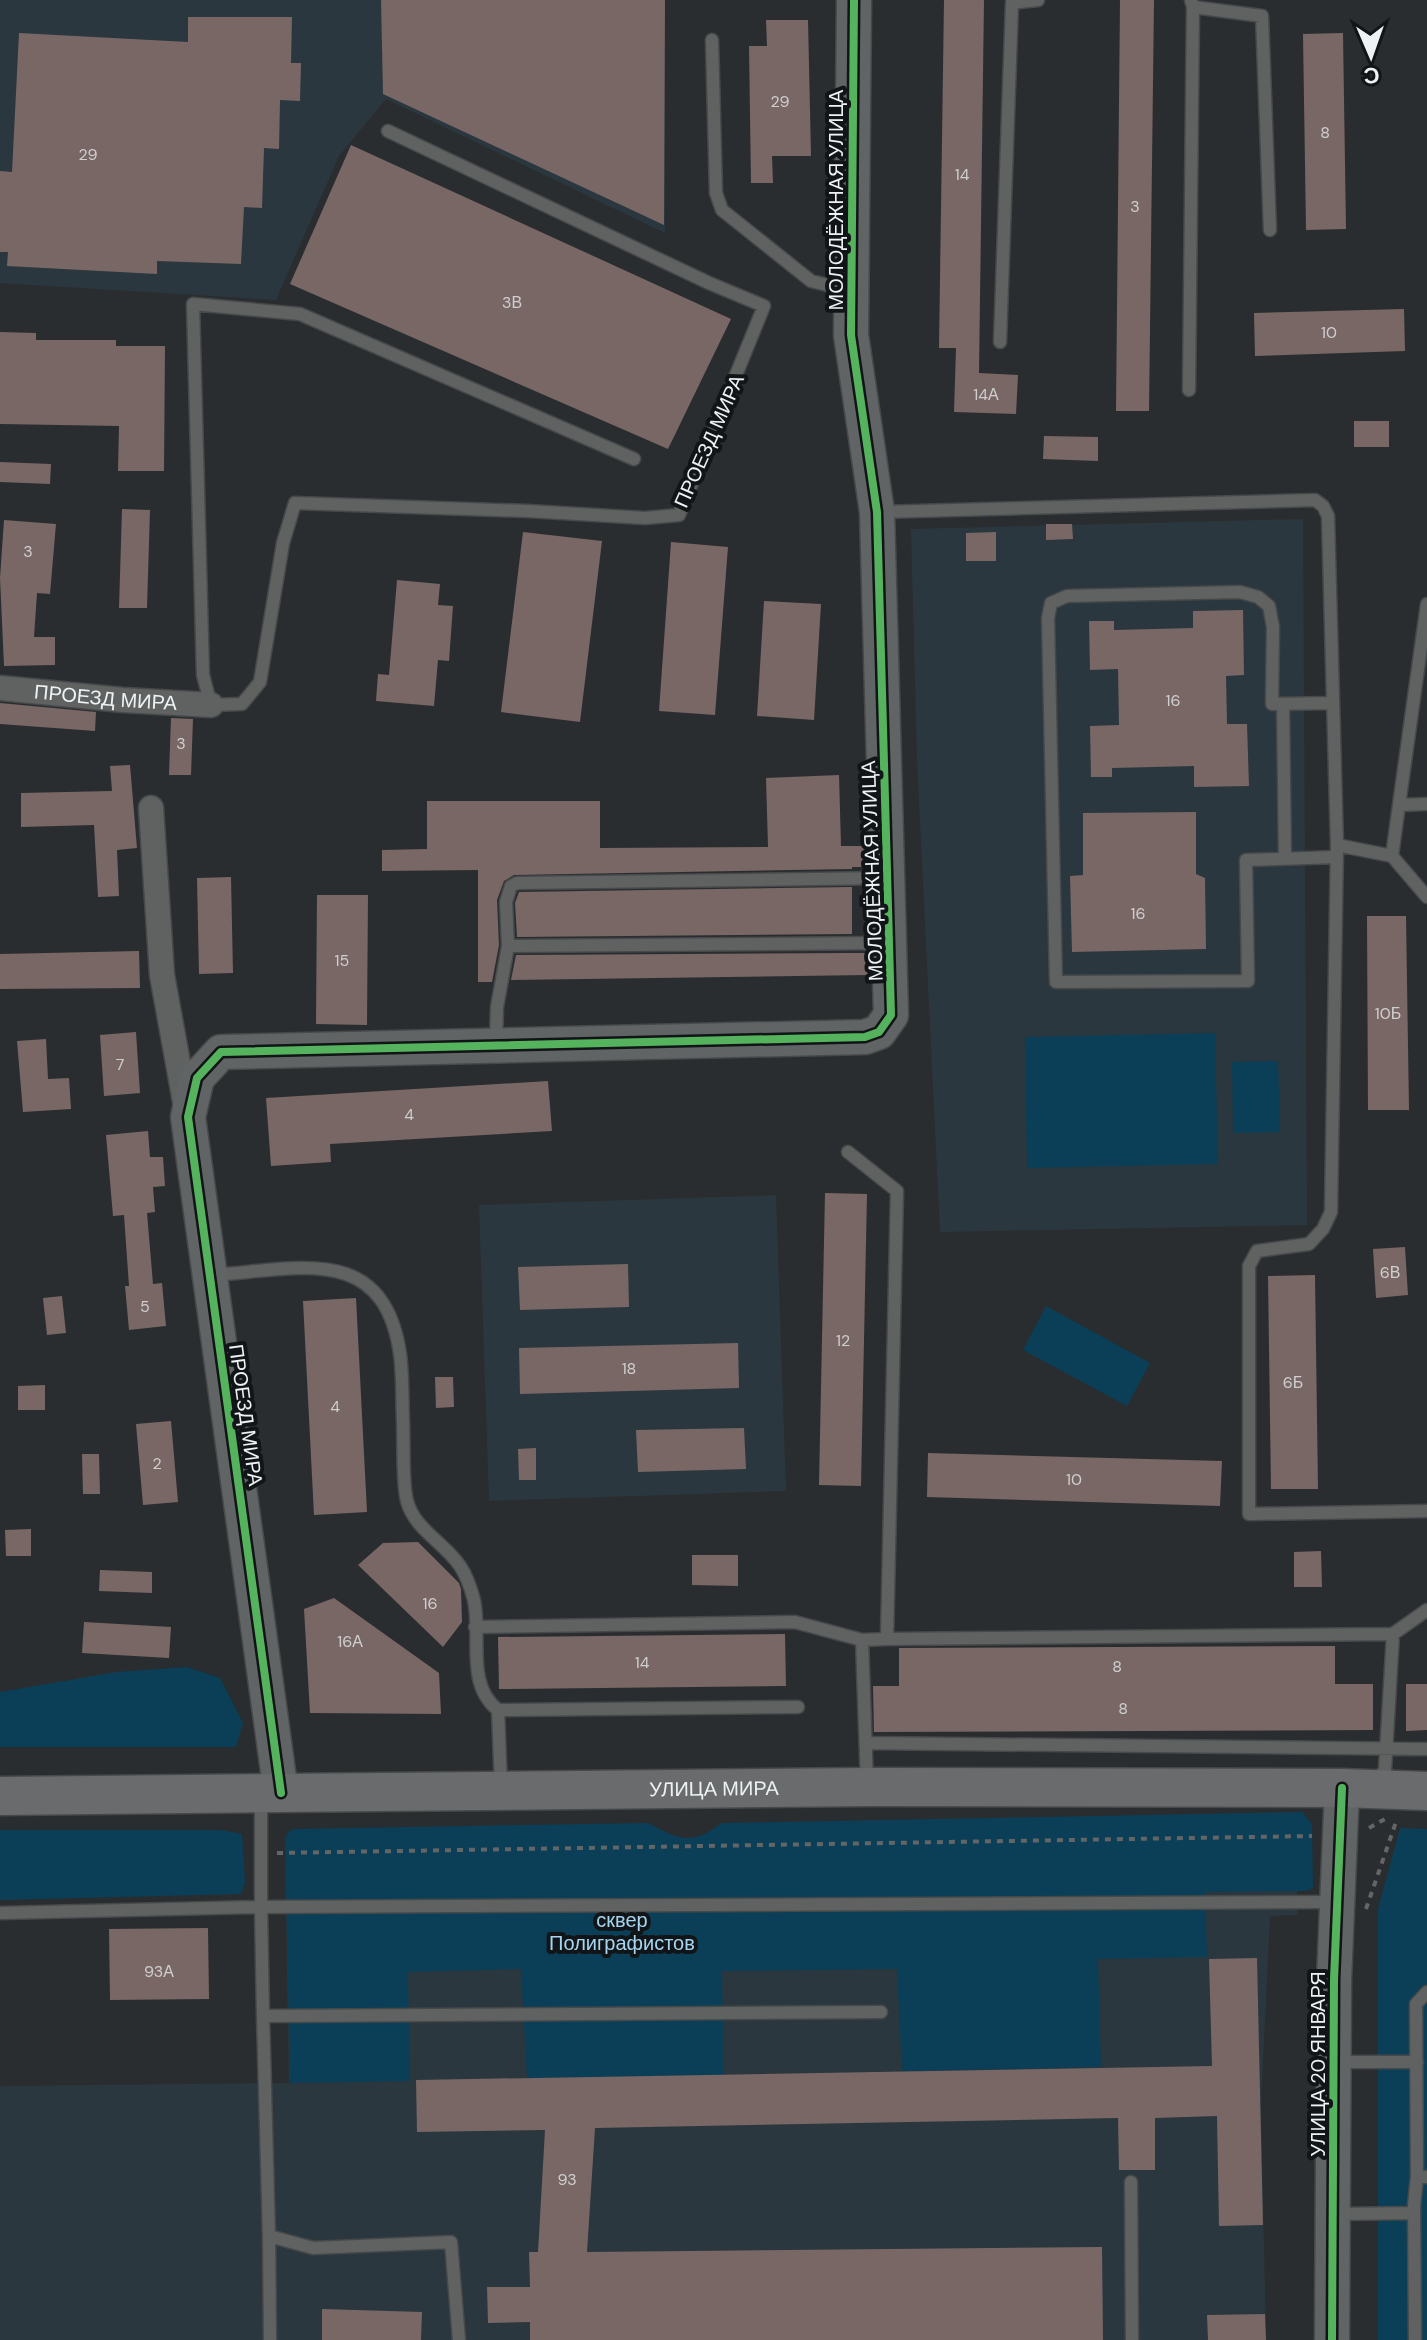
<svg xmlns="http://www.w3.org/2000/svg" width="1427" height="2340" font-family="'DM Sans',sans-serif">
<rect width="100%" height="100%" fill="#2a2d2f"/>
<!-- built -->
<path fill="#2b373e" d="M0,0H665V233L386,99L339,156L276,300L0,283Z
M1303,519L1307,1225L940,1232L917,760L911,529Z
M776,1195L786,1491L489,1501L479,1205Z
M285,1865L1297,1891L1298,1915L1270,1916L1261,2103L1266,2340H0V2086L289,2083Z"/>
<!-- green -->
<path fill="#0a3f57" d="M1215,1033L1218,1164L1027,1168L1025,1037Z
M1278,1061L1280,1132L1233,1133L1232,1062Z
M1046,1306L1150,1363L1127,1406L1023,1350Z
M187,1667L220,1678L243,1723L236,1747H0V1692L117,1672Z
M1302,1812L1312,1824L1313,1888L1307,1891L1205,1892L1207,1957L1098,1959L1101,2067L902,2071L897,1969L722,1971L724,2075L527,2078L521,1969L408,1972L410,2081L290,2083L285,1837L292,1829L648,1823C680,1840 691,1846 722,1823Z
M1400,1828L1427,1829V2340H1378V1909Z
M0,1830H221L242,1834L245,1883L241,1894L0,1900Z"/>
<!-- building -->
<path fill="#796765" d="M381,0H665L664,225L383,94Z
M944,0H984L979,373L1018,375L1016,414L954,412L956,348H939Z
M1120,0H1154L1149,411H1116Z
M188,17H292L291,63H301L300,101L280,100L279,149L264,148L262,208L244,207L241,264L157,261V274L7,266L8,252H0V171L12,172L19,33L188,42Z
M766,20H808L811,156H772L773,183H751L749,46H767Z
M1343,33L1346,229L1306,230L1303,34Z
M351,145L731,319L668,449L290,284Z
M1404,309L1405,351L1255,356L1254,313Z
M0,332L36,333V340H116V346H165L164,471H118L119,426L0,424Z
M1354,421H1389V447H1354Z
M1044,436L1098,437V461L1043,459Z
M0,462L51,464L50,484L0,482Z
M122,509L150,510L147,608H119Z
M4,520L56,524L50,594L37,593L34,637H55V665L4,666L0,578Z
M1046,524H1072L1073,539L1046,540Z
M523,532L602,541L580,722L501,712Z
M996,532V561H966V533Z
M671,542L728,547L715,715L659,711Z
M397,580L440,584L438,605L453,606L449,661L438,660L434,706L376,701L378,674L389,675Z
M764,601L821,604L814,720L757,716Z
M1243,610L1244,675L1226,676L1227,724H1247L1249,786L1194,787V766L1112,768V777H1091L1090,726L1119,725L1118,669L1090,670L1089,621H1114V630L1193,628V611Z
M0,703L96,712L95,731L0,724Z
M171,718L193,719L191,775H169Z
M130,765L137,848L117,850L119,896L98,897L94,825L21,827V793L112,791L110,766Z
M839,775L841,846H866L867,867H852V869L514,875L504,881L497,900L499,945L492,982H478V870L382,871V850L427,849V801H600V848L768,847L766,778Z
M1196,812V874L1205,878L1206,949L1072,952L1070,876L1083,875V813Z
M231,877L233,973L199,974L197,878Z
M852,887V934L517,937L515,903L519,892Z
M317,895H368L367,1025L316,1024Z
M1367,916H1406L1409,1110H1368Z
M139,951L140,988L0,989V954Z
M852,953H868V975L511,980L516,955Z
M136,1032L140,1093L104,1096L100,1035Z
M46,1039L48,1079L69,1078L71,1109L23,1112L17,1041Z
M548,1081L552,1131L330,1144L331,1162L271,1166L266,1098Z
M148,1131L150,1157H163L165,1186L153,1187L155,1212L147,1213L153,1284L162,1283L166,1326L129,1330L125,1286H129L124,1215L113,1216L106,1135Z
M825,1193L867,1194L861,1486L819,1485Z
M1405,1247L1408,1295L1376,1298L1373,1249Z
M628,1264L629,1307L520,1310L518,1267Z
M1315,1275L1318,1489H1271L1268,1276Z
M62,1296L66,1333L47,1335L43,1298Z
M356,1298L367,1512L314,1515L303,1301Z
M738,1343L739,1388L520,1394L519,1348Z
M435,1377H453L454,1407L436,1408Z
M45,1385V1410H18V1386Z
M171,1421L178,1502L143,1505L136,1424Z
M744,1428L746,1469L638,1472L636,1430Z
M536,1448V1480H519L518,1449Z
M928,1453L1222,1461L1220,1506L927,1497Z
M82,1454H99L100,1494H83Z
M31,1529V1556H6L5,1530Z
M418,1542L459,1583L461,1589L462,1622L443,1647L358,1565L383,1543Z
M1321,1551L1322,1587H1294V1552Z
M692,1555H738V1586L692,1585Z
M100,1570L152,1572V1593L99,1591Z
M334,1598L439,1673L441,1714L310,1713L304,1609Z
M84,1622L171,1627L169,1658L82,1653Z
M785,1634L786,1686L499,1689L498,1637Z
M1335,1646V1684H1373V1730L874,1732L873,1686H899V1648Z
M1406,1684H1427V1730L1406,1731Z
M208,1928L209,1999L110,2000L109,1929Z
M1257,1958L1263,2225L1219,2226L1217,2116L1155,2118V2170H1119L1118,2118L595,2128L587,2252L1102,2247L1103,2340H530V2322L488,2323L487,2287H530L529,2252H538L545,2130L417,2132L416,2080L1212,2066L1209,1959Z
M322,2309L422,2312L421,2340H322Z
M1265,2314L1266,2340H1208L1207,2315Z"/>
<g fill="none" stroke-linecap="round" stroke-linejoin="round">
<!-- lane casing -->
<g stroke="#46494a" stroke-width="15">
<path id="lane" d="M1193,7L1262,16L1270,230
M712,40L716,193L722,210L811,281L848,290
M388,131L709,283L764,306L679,515L645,518L528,511L295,503L283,543L260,682L242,704L211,705L203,675L193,304L300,314L634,459
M1000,342L1012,3L1038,0
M1189,390L1193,7L1191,0
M880,512L1315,500L1323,506L1328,516L1337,845L1331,1212L1323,1229L1309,1244L1257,1251L1249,1266V1514L1427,1511
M1427,604L1399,805L1427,804
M1333,703L1272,704L1273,627L1269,606L1258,597L1240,592L1067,596L1051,603L1048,618L1056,982L1248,981L1246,860L1337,857
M1283,704L1285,859
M1337,845L1392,856L1427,897
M1392,856L1399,805
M508,946L888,943
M496,1042L497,1007L508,946L506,902L511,886L517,883L885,878
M848,1152L897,1191L887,1639L862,1640L867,1784
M212,1275C296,1270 384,1241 400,1354C403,1376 402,1399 403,1421C404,1441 402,1483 407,1501C414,1529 445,1543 460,1566C467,1576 471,1589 474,1600C482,1636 465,1684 498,1710L798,1707
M475,1627L795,1622L862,1640
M887,1639L1393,1634L1427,1610
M498,1710L501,1788
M866,1743L1427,1749
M1371,1778L1381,1775L1385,1770L1393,1634
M0,1913L261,1907V1796
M881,2012L263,2016L261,1907L1335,1902
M263,2016L269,2236L313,2248L451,2242L459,2340
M1336,2062H1417
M1417,2177L1416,2004L1427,1992
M1131,2182L1132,2340
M1336,2214L1414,2213
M269,2236L270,2340
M1415,2340L1414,2205L1417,2177H1427"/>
</g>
<!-- street casing -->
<g stroke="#46494a" stroke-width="27">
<g id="street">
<path id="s1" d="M0,688L123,700L211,705"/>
<path d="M151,808L162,975L186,1107"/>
</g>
</g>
<!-- secondary casing -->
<g stroke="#46494a" stroke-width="37">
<path id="secondary" d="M281,1793L188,1117L197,1078L221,1052L865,1037L879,1032L891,1015L877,512L851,335L854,0
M1332,2340L1334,1980L1342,1788"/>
</g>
<!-- primary casing -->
<g stroke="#46494a" stroke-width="41">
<g id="primary">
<path id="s2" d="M0,1796L868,1787L1342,1788L1427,1791"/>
</g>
</g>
<!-- path -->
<path stroke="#636566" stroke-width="4" stroke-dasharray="6 6" stroke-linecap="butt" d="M1369,1828L1385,1819
M277,1853L1312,1836
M1366,1909L1397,1819"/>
<!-- lane -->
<use href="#lane" stroke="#606262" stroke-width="12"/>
<!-- street -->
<use href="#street" stroke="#606262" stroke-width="24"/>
<!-- secondary -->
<use href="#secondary" stroke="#616465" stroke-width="34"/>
<!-- primary -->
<use href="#primary" stroke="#6a6b6c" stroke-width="38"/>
<!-- cycleway casing -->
<g stroke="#121517" stroke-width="13">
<path id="cycleway" d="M281,1793L188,1117L197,1078L221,1052L865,1037L879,1032L891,1015L877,512L851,335L854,0
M1332,2340L1334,1980L1342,1788"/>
</g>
<!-- cycleway -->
<use href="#cycleway" stroke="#56b35d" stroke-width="8"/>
</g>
<g text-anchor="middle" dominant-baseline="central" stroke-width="8" stroke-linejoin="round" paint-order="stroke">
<!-- number labels -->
<g font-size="16" fill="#d0cfd0">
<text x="780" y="101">29</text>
<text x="1325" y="132">8</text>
<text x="88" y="154">29</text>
<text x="962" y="174">14</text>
<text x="1135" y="206">3</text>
<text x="512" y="302">3В</text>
<text x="1329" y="332">10</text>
<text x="986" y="394">14А</text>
<text x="28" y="551">3</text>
<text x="1173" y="700">16</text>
<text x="181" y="743">3</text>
<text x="1138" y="913">16</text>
<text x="342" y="960">15</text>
<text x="1388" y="1013">10Б</text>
<text x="120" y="1064">7</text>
<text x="409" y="1114">4</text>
<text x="1390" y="1272">6В</text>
<text x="145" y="1306">5</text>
<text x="843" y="1340">12</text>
<text x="629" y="1368">18</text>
<text x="1293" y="1382">6Б</text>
<text x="335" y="1406">4</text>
<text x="157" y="1463">2</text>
<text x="1074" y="1479">10</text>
<text x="430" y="1603">16</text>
<text x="350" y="1641">16А</text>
<text x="642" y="1662">14</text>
<text x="1117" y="1666">8</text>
<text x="1123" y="1708">8</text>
<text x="159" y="1971">93А</text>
<text x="567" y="2179">93</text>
</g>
<!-- street labels -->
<g font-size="20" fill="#edf2f4" stroke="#121517">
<text transform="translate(836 200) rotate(-90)">МОЛОДЁЖНАЯ УЛИЦА</text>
<text transform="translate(709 441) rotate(-66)">ПРОЕЗД МИРА</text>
<text stroke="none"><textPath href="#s1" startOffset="106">ПРОЕЗД МИРА</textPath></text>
<text transform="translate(872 871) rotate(-92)">МОЛОДЁЖНАЯ УЛИЦА</text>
<text transform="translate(246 1415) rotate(82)">ПРОЕЗД МИРА</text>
<text stroke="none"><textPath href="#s2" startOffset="714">УЛИЦА МИРА</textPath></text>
<text transform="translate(1318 2064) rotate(-90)">УЛИЦА 20 ЯНВАРЯ</text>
</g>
<!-- park labels -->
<g font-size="20" fill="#a5d5f0" stroke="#121517">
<text x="622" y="1920">сквер<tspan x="622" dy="23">Полиграфистов</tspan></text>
</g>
</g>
<!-- north arrow -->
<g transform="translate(1371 56) rotate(178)" stroke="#121517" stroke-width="6" paint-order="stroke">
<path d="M0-6L14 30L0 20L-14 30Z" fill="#edf2f4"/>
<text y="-12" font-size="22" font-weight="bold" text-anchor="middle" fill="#edf2f4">С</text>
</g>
</svg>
